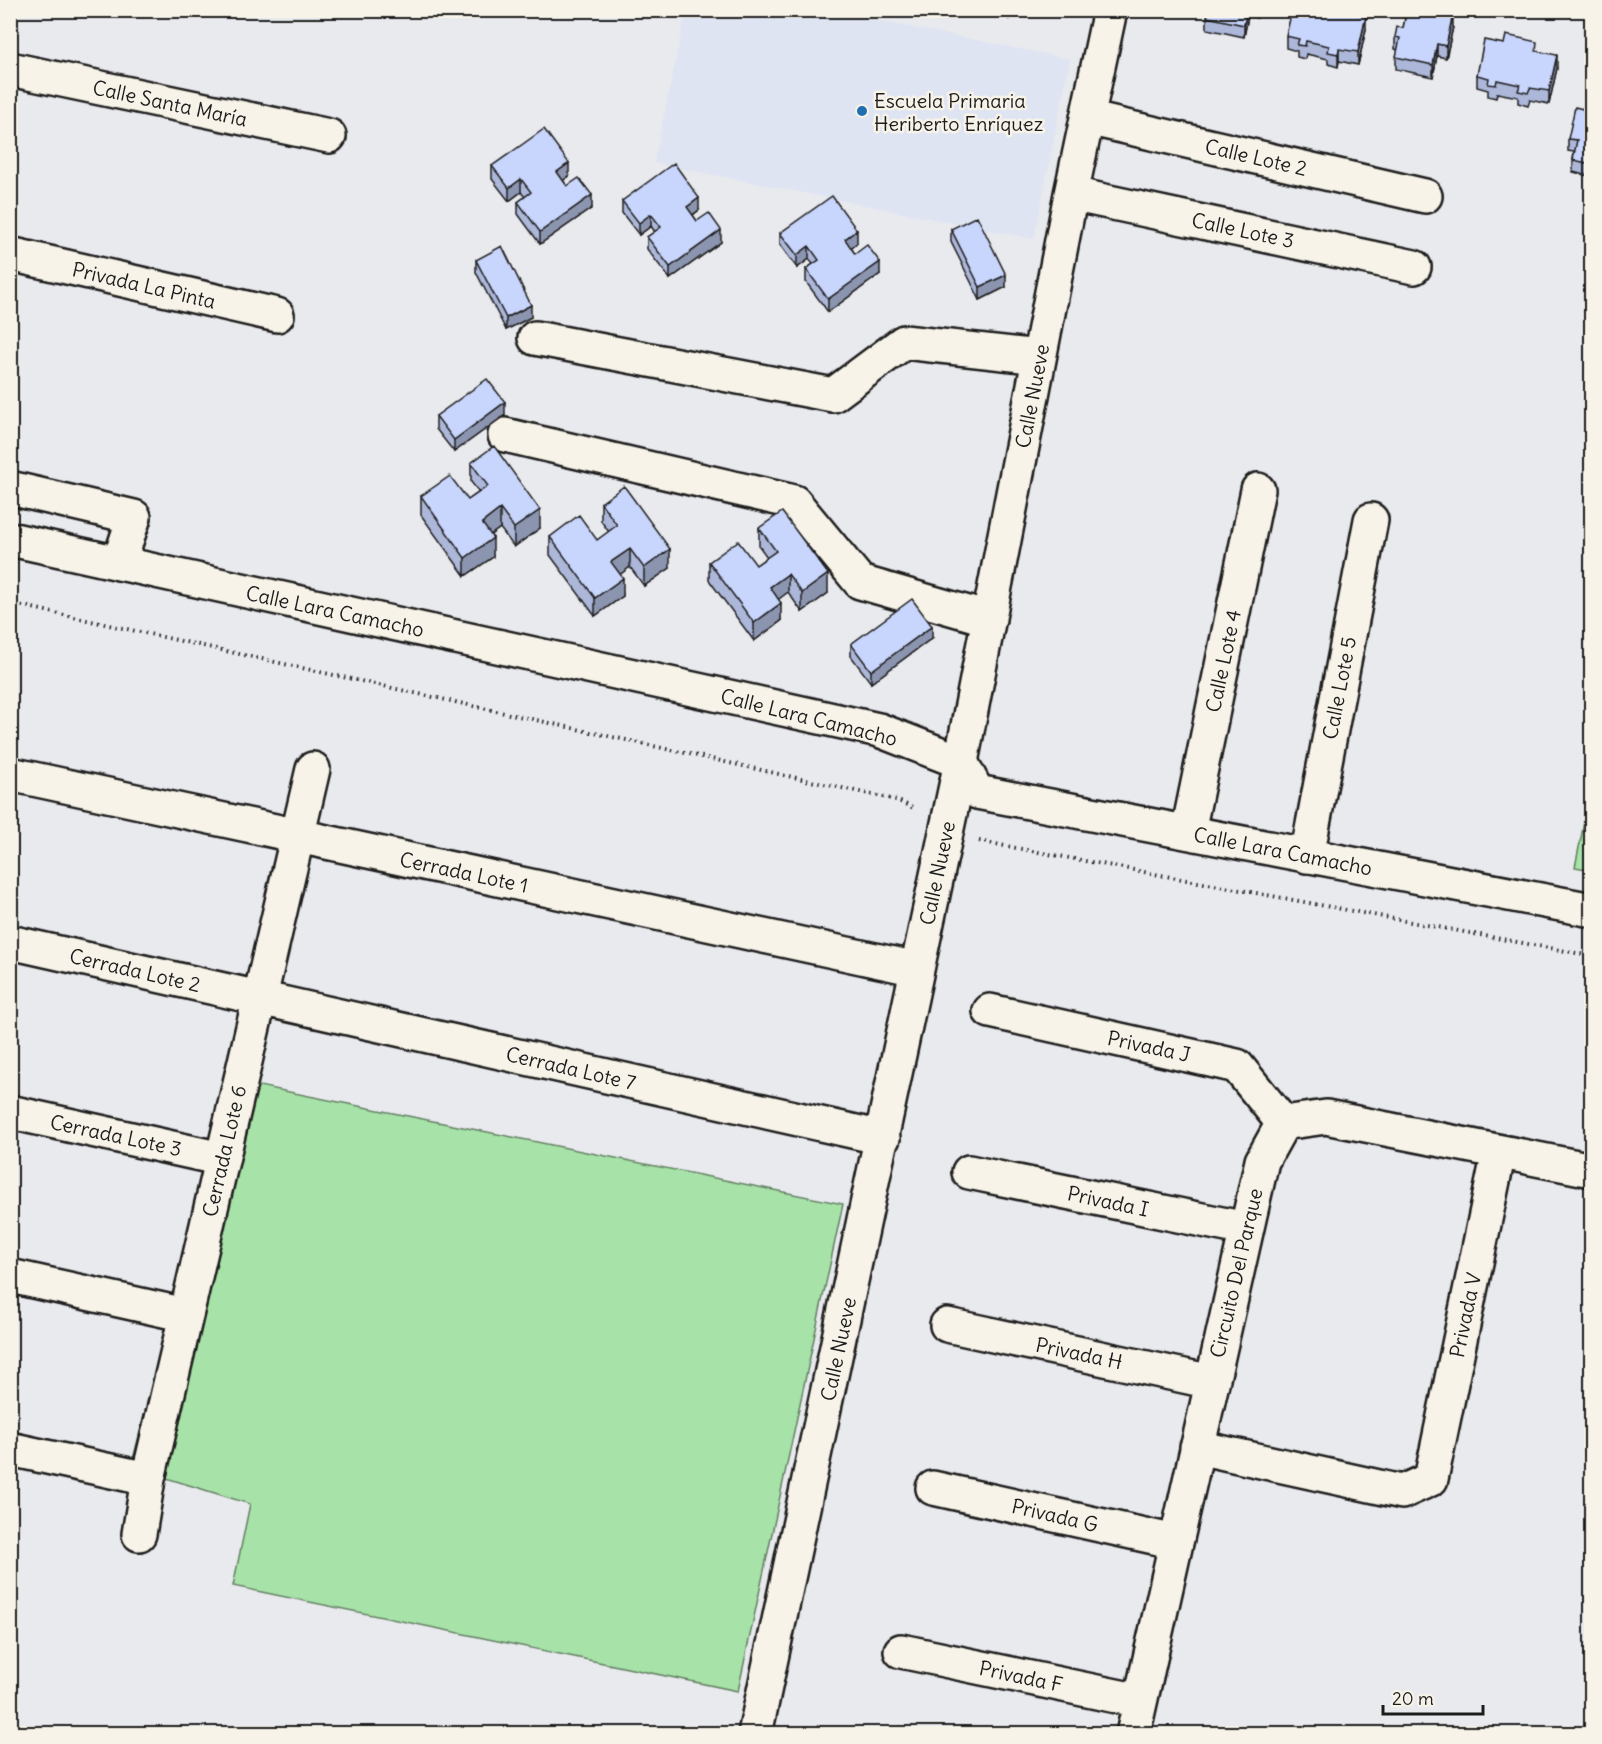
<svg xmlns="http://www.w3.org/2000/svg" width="1602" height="1744" font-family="Delius,sans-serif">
<rect width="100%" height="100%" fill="#e9eaee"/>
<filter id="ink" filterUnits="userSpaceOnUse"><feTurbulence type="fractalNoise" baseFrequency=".0167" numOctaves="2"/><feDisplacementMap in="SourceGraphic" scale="12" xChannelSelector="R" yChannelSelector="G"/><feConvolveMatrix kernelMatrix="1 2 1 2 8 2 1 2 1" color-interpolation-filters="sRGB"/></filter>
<g filter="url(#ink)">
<!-- built -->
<path fill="#dfe4f2" d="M686,11H830L1070,59L1034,239L654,163Z"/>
<!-- green -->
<path fill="#a7e2a8" stroke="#627f62" stroke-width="1.5" d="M1591,789V870L1575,867Z
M230,1080L843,1204L738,1691L233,1586L250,1504L131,1467Z"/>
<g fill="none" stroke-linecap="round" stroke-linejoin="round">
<!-- street casing -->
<g stroke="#1c1c1c" stroke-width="38">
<path id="street" d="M10,69L329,136
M1087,118L1425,196
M1071,194L1414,267
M10,254L277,315
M535,338L833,395L904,342L1039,357
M505,435L794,502L860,582L989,619
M10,488L134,517L119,563
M10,774L917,969
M1188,832L1258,490
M1307,856L1371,520
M10,942L883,1138
M990,1011L1237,1066L1283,1123
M10,1112L222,1159
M1283,1123L1326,1117L1592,1170
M969,1172L1246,1229
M10,1276L186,1315
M947,1325L1212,1382
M1197,1447L1402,1492L1431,1479L1499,1152
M10,1449L148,1479
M933,1488L1176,1542
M139,1534L148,1479L313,769
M901,1651L1140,1701
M755,1734L961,762L1071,194L1110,10
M1133,1734L1262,1161L1283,1123"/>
</g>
<!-- secondary casing -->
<g stroke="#1c1c1c" stroke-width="38">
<path id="secondary" d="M10,539L879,730L961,762L977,792L1592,910"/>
</g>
<!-- path -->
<path stroke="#1c1c1c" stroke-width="4" stroke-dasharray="1.5 4.5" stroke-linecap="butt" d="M10,603L896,800L916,809
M979,841L1592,956"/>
<!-- street -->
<use href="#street" stroke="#f7f3e8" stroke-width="33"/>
<!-- secondary -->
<use href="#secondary" stroke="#f7f3e8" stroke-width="33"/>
</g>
<!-- wall -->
<path fill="#acb7d9" stroke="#1c1c1c" stroke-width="1.5" d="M1003,10H1021L1009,19Z
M1209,10H1258L1257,18L1248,16L1244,37L1207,29V17Z
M1347,10V12L1366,29L1358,65L1339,61L1338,67L1328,64V59L1306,54L1305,59L1297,57V51L1286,48V36Z
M1402,10H1447L1446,13L1453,27L1446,58L1437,56L1433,77L1396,69V57L1398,50L1395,49V37L1403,28L1405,18L1402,17Z
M1592,32V177L1573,172V160L1574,152L1568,151V139L1583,109L1590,88L1591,78L1585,77V64Z
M1537,51L1557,68L1549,104L1530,100L1528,106L1518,103V97L1497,93L1496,98L1488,96V90L1477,87V75Z
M492,166L569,176L563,180L567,186L592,208L540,244L518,214V202L525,197L521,192L509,201L492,179Z
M622,201L699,210L693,215L697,221L721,242L670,279L647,249V237L655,232L651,226L639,235L622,213Z
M951,229L1006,287L980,300L951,242Z
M780,233L857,243L851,247L855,254L880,274L828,312L806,282V269L813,264L809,259L797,268L780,245Z
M476,260L531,317L506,330L476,272Z
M505,415L454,452L436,429V416Z
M471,463L540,528L514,547L500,528L490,535L493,557L465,576L421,515V496L468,500L479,492L471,482Z
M601,503L670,568L644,586L630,567L620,574L623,596L595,616L550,555V537L597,540L609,532L601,521Z
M759,528L828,593L802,612L788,592L778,599L781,621L754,641L709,580V562L756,565L767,557L759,546Z
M932,638L871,683L851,656V644Z"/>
<!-- shaded-wall -->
<path fill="#8c95b0" stroke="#1c1c1c" stroke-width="1.5" d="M1009,10H1021L1009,19Z
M1247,10H1248V16L1244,37V25Z
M1453,14V27L1446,58V46Z
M1366,16V29L1358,65V52Z
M1437,44V56L1433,77V65Z
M1339,49V61L1338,67V54Z
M1557,55V68L1549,104V91Z
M569,163V176L557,185V172Z
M521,179V192L509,201V188Z
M592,195V208L540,244V232Z
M699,198V210L687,219V207Z
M651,214V226L639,235V223Z
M721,230V242L670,279V267Z
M857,230V243L845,252V239Z
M809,246V259L797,268V255Z
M880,262V274L828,312V299Z
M1006,275V287L980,300V287Z
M531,305V317L506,330V318Z
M505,402V415L454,452V440Z
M500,509V528L482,541V523Z
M540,510V528L514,547V528Z
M493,538V557L465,576V558Z
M630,549V567L611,581V562Z
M670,549V568L644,586V568Z
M788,574V592L770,606V587Z
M828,574V593L802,612V593Z
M623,578V596L595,616V598Z
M781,603V621L754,641V623Z
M932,626V638L871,683V671Z"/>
<!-- building -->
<path fill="#c8d5fc" stroke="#1c1c1c" stroke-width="1.5" d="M1209,10H1247L1244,25L1207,17Z
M1292,10H1345V12L1366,16L1358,52L1339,49L1338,54L1328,52L1329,46L1306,41L1305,46L1297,45L1299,39L1286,36Z
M1407,10H1444V12L1453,14L1446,46L1437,44L1433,65L1396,57L1400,38L1395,37L1397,27L1403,28Z
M1591,32H1592V65L1585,64Z
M1506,35L1537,42L1536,51L1557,55L1549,91L1530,88L1528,93L1518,91L1520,85L1497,80L1496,85L1488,84L1489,78L1477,75L1484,40L1504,44Z
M1588,88L1592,89V164L1573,160L1577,140L1568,139L1575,107L1583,109Z
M544,129L569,163L557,172L567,186L579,178L592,195L540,232L518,202L531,192L521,179L509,188L492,166Z
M674,163L699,198L687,207L697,221L709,213L721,230L670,267L647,237L661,227L651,214L639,223L622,201Z
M832,196L857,230L845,239L855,254L867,245L880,262L828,299L806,269L819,260L809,246L797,255L780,233Z
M977,216L1006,275L980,287L951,229Z
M502,246L531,305L506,318L476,260Z
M487,379L505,402L454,440L436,416Z
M494,446L540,510L514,528L500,509L482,523L493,538L465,558L421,496L450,476L468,500L488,486L471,463Z
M624,486L670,549L644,568L630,549L611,562L623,578L595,598L550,537L579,515L597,540L617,525L601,503Z
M782,512L828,574L802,593L788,574L770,587L781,603L754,623L709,562L738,541L756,565L776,551L759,528Z
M912,599L932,626L871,671L851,644Z"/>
</g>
<!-- markers -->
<circle fill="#1f6fb2" stroke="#f7f3e8" stroke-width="2" cx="862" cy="111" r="6"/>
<g text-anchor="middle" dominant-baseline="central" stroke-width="5" stroke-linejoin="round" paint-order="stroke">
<!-- poi labels -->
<g font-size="20" fill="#1c1c1c" stroke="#f7f3e8" text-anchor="start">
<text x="874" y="100">Escuela Primaria<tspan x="874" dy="23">Heriberto Enríquez</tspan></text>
</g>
<!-- street labels -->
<g font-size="20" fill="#1c1c1c" stroke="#f7f3e8">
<text transform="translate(170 103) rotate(12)">Calle Santa María</text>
<text transform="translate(1256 157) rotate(13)">Calle Lote 2</text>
<text transform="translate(1243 230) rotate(12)">Calle Lote 3</text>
<text transform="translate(144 285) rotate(13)">Privada La Pinta</text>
<text transform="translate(1032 396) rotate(-79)">Calle Nueve</text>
<text transform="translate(335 611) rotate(12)">Calle Lara Camacho</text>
<text transform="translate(1223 661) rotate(-78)">Calle Lote 4</text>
<text transform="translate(1339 688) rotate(-79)">Calle Lote 5</text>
<text transform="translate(809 717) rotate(14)">Calle Lara Camacho</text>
<text transform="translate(1283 851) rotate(11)">Calle Lara Camacho</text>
<text transform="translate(464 872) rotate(12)">Cerrada Lote 1</text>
<text transform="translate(937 873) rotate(-78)">Calle Nueve</text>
<text transform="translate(135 970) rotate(13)">Cerrada Lote 2</text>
<text transform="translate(1149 1046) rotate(12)">Privada J</text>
<text transform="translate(571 1068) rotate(13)">Cerrada Lote 7</text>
<text transform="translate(116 1135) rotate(12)">Cerrada Lote 3</text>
<text transform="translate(224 1151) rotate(-77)">Cerrada Lote 6</text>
<text transform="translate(1108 1201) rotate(12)">Privada I</text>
<text transform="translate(1236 1273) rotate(-77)">Circuito Del Parque</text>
<text transform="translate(1465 1315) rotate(-78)">Privada V</text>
<text transform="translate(838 1349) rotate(-78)">Calle Nueve</text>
<text transform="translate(1079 1353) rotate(12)">Privada H</text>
<text transform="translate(1055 1515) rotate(13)">Privada G</text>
<text transform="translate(1021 1676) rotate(12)">Privada F</text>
</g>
</g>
<!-- margin -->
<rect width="1602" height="1744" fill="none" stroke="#f7f3e8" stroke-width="36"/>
<rect x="18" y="18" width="1566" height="1708" fill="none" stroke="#1c1c1c" stroke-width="2" filter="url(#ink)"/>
<!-- scale -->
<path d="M1383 1705v9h100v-9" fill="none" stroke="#1c1c1c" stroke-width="3"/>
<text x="1392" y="1705" font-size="18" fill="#1c1c1c" stroke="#f7f3e8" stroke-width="4.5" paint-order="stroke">20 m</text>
</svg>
